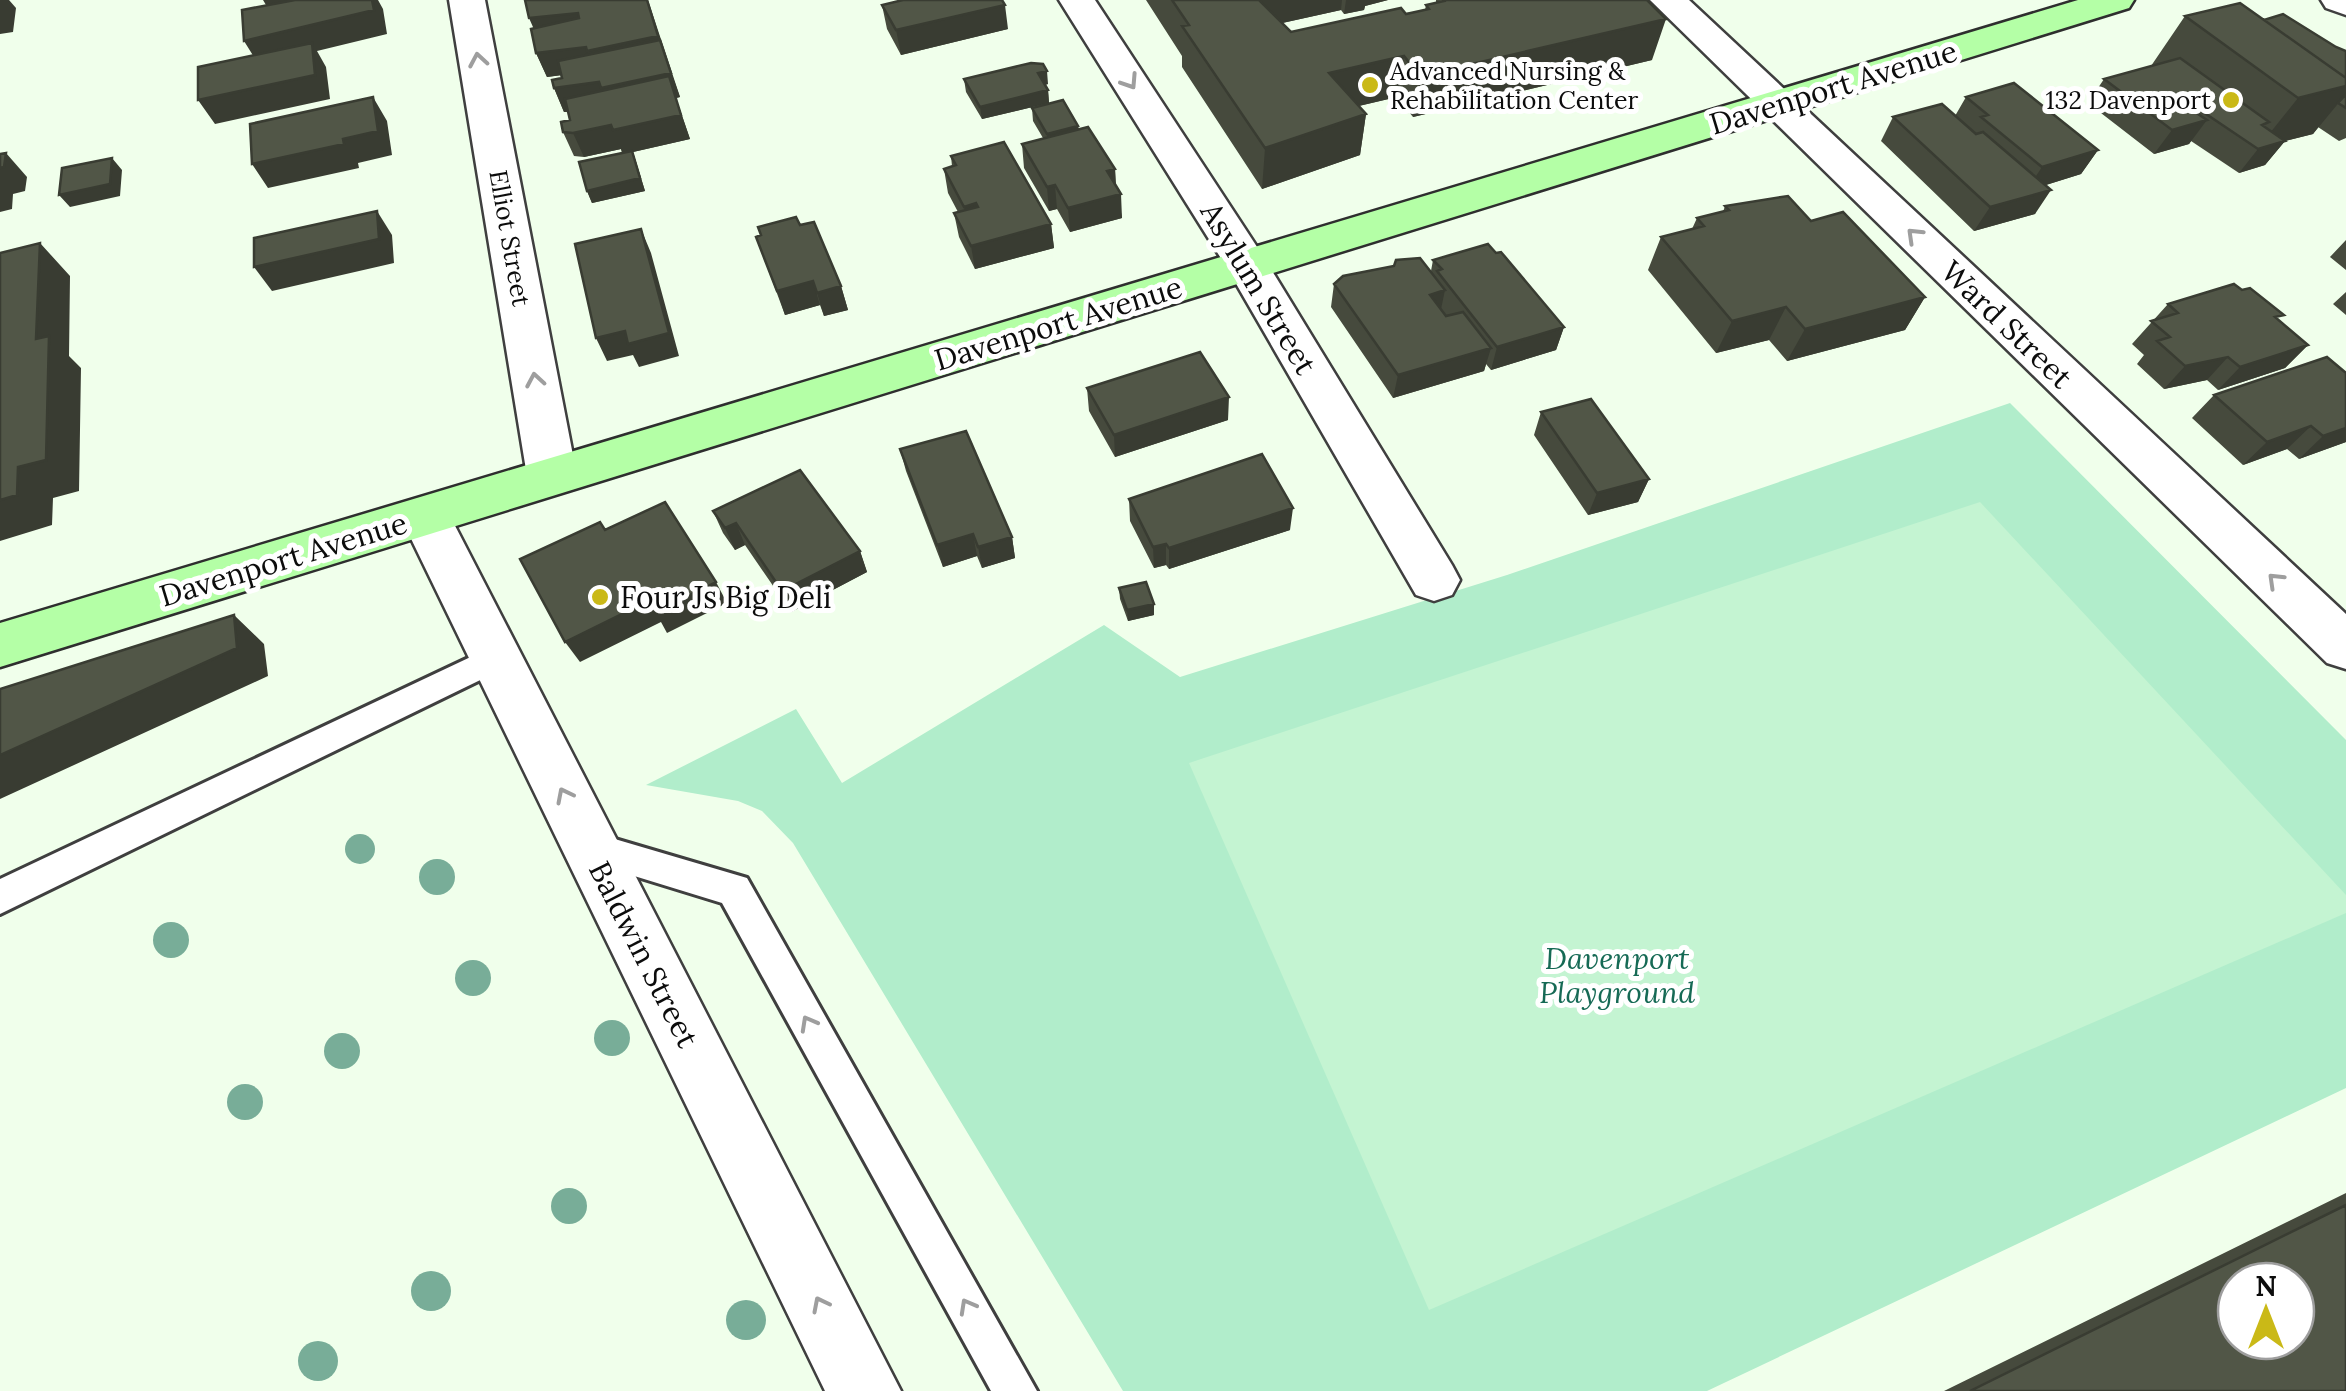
<svg xmlns="http://www.w3.org/2000/svg" width="2346" height="1391" font-family="Lora,serif">
<rect width="100%" height="100%" fill="#f0ffeb"/>
<!-- green -->
<path fill="#b1edcb" d="M2010,403L2346,740V1088L1707,1391H1123L793,843L762,811L738,801L646,785L796,709L842,783L1104,625L1180,677L1507,575Z"/>
<!-- pitch -->
<path fill="#c4f4d2" d="M1980,502L2346,895V913L1429,1310L1189,763Z"/>
<g fill="none" stroke-linecap="round" stroke-linejoin="round">
<!-- service casing -->
<g stroke="#3f3f3f" stroke-width="6">
<path id="service" d="M496,645L507,649L512,658L507,667L0,914V879Z
M591,832L747,878L1037,1391H991L722,903L579,859L574,848L579,837Z"/>
</g>
<!-- minor casing -->
<g stroke="#3f3f3f" stroke-width="5">
<path id="minor" d="M449,0H485L577,476L569,489L552,495L535,489L527,476Z
M1059,0H1095L1263,256L1452,565L1460,580L1452,595L1434,601L1416,595L1227,268Z
M1650,0H1689L2346,614V669L2327,663Z
M2321,0H2346V15L2326,8Z
M425,497L443,502L450,516L901,1391H825L400,516L407,502Z"/>
</g>
<!-- secondary casing -->
<g stroke="#2e2e2e" stroke-width="5">
<path id="secondary" d="M2078,0H2134L2129,8L0,667V623Z"/>
</g>
<!-- service -->
<use href="#service" fill="#fff" fill-rule="evenodd"/>
<!-- minor -->
<use href="#minor" fill="#fff" fill-rule="evenodd"/>
<!-- secondary -->
<use href="#secondary" fill="#b4ffa6" fill-rule="evenodd"/>
</g>
<!-- trees -->
<g fill="#78ad98">
<circle cx="360" cy="849" r="15"/>
<circle cx="437" cy="877" r="18"/>
<circle cx="171" cy="940" r="18"/>
<circle cx="473" cy="978" r="18"/>
<circle cx="612" cy="1038" r="18"/>
<circle cx="342" cy="1051" r="18"/>
<circle cx="245" cy="1102" r="18"/>
<circle cx="569" cy="1206" r="18"/>
<circle cx="431" cy="1291" r="20"/>
<circle cx="746" cy="1320" r="20"/>
<circle cx="318" cy="1361" r="20"/>
</g>
<!-- wall -->
<path fill="#464a3d" d="M1146,0H1388L1365,6L1364,10L1344,14L1341,10L1282,23L1291,32L1425,10L1426,5L1436,3V0H1647L1652,60L1413,117L1397,97L1359,106L1366,114L1360,155L1262,189L1182,67V56Z
M882,5L1008,29L901,55L887,29Z
M2185,16L2264,20L2346,51V138L2339,141L2318,127L2313,134L2285,141L2265,165L2239,173L2191,141L2189,144L2154,154L2088,103L2104,79L2151,66Z
M534,29L664,52L680,97L676,98L690,139L633,152L645,191L592,203L587,191L622,153L621,149L584,157L574,156L563,132L570,120L568,112H564L554,88L562,78L561,75L547,77L536,53Z
M964,79L1048,84L1045,85L1048,90L1049,103L982,119L966,92Z
M1966,97L2098,150L2081,174L2046,185L2035,214L1974,231L1881,141L1893,117L1955,116Z
M1032,108L1078,126L1079,129L1115,169L1116,185L1122,218L1070,232L1057,209L1049,211L1024,168L1022,144L1043,138L1033,121Z
M951,156L1051,224L1054,248L975,269L959,237L954,213L958,212L948,193L944,169L952,166Z
M1725,206L1811,221L1925,297L1905,330L1787,361L1769,340L1716,353L1648,270L1661,237L1692,229L1697,218L1723,212Z
M800,225L841,286L848,310L824,316L820,305L785,315L756,237Z
M2346,240V270L2330,257Z
M1433,260L1564,327L1556,350L1491,370L1486,364L1484,371L1393,398L1331,307L1334,284L1431,271Z
M2346,292V315L2333,304Z
M2168,304L2278,320L2308,345L2285,368L2218,390L2207,380L2164,389L2137,364L2144,355L2132,344Z
M2327,357L2346,442L2299,459L2287,449L2243,465L2192,418L2214,395Z
M1087,388L1228,420L1115,457L1089,411Z
M1541,412L1649,479L1638,502L1588,515L1534,435Z
M900,449L1012,537L1015,558L982,568L977,556L943,567L906,471Z
M1129,499L1290,530L1169,569L1166,565L1154,568L1130,521Z
M713,511L860,551L867,572L791,612L745,545L735,550L723,533Z
M1119,588L1154,615L1128,621L1120,599Z
M2346,1193V1391H1944Z"/>
<!-- shaded-wall -->
<path fill="#393c32" d="M0,0H9L16,8L13,32L0,34Z
M263,0H362L275,20Z
M372,0H378L383,9L387,34L317,51L326,67L330,99L215,124L198,100L259,65L244,41Z
M648,0L680,97L676,98L690,139L633,152L645,191L592,203L587,191L623,154L621,149L584,157L573,133L608,106L564,112L554,88L595,71L547,77L536,53Z
M1249,0H1342L1341,10L1247,31Z
M1346,0H1388L1365,6L1364,10L1344,14Z
M1005,5L1008,29L901,55L896,30Z
M578,13L587,37L540,43L529,18Z
M1666,19L1652,60L1413,117L1420,76Z
M1404,56L1397,97L1324,114L1329,73Z
M1047,71L1048,84L1039,86L1038,73Z
M2346,86V94L2313,134L2258,148L2298,98Z
M1048,90L1049,103L982,119L980,107Z
M373,97L387,121L392,155L358,163L359,168L268,188L252,164L343,139Z
M2200,110L2189,125L2207,120L2189,144L2154,154L2172,130L2195,112Z
M1366,114L1360,155L1262,189L1265,148Z
M1078,126L1079,138L1048,146L1047,134Z
M2285,141L2265,165L2239,173L2258,149Z
M2098,150L2081,174L2026,191L2042,167Z
M6,153L27,177L25,191L13,194L12,209L0,212V168Z
M112,158L122,170L120,196L70,207L59,195Z
M1115,169L1116,193L1107,171Z
M1055,185L1057,209L1049,211L1047,187Z
M2051,190L2035,214L1974,231L1990,207Z
M1121,194L1122,218L1070,232L1068,208Z
M976,203L980,227L968,231L964,207Z
M377,211L392,235L394,263L272,291L254,267Z
M1051,224L1054,248L975,269L971,246Z
M641,229L651,253L679,356L639,367L633,355L607,361L596,338Z
M40,243L70,276L69,356L81,368L79,491L53,498L52,525L0,541V500L18,467L36,339Z
M813,281L820,305L785,315L777,291Z
M841,286L848,310L824,316L817,293Z
M1445,290L1440,314L1430,295Z
M1925,297L1905,330L1787,361L1805,329Z
M1786,307L1769,340L1716,353L1732,321Z
M1564,327L1556,350L1491,370L1497,347Z
M2308,345L2285,368L2218,390L2240,367Z
M1491,348L1484,371L1393,398L1398,375Z
M2228,357L2207,380L2164,389L2185,366Z
M1229,397L1228,420L1115,457L1114,435Z
M2311,426L2287,449L2243,465L2267,442Z
M2346,426V442L2299,459L2323,436Z
M1649,479L1638,502L1588,515L1597,493Z
M1293,508L1290,530L1169,569V548Z
M736,523L745,545L735,550L725,528Z
M973,534L977,556L943,567L937,545Z
M1012,537L1015,558L982,568L978,547Z
M1166,544V565L1154,568L1153,547Z
M860,551L867,572L791,612L782,591Z
M716,582L727,603L667,633L661,622L580,662L565,642L648,601Z
M1154,604V615L1128,621L1127,610Z
M234,615L264,644L268,676L0,799V755Z"/>
<!-- building -->
<path fill="#515647" stroke="#393c32" stroke-width="2.5" fill-rule="evenodd" d="M295,0H372L374,10L244,41L242,10Z
M525,0H647L658,36L587,51L586,47L536,53L531,29L579,18L578,13L529,18Z
M903,0H1002L1005,5L896,30L882,5Z
M1172,0H1259L1291,32L1401,8L1406,14L1429,9L1426,5L1444,1L1443,0H1647L1666,19L1420,76L1404,56L1329,73L1366,114L1265,148L1182,26L1189,25Z
M2240,3L2346,78V86L2298,98L2185,16Z
M2283,14L2336,47L2346,51V78L2264,20Z
M660,40L671,73L601,88L599,82L554,88L552,80L562,78L558,61Z
M312,43L315,75L198,100V67Z
M2180,58L2269,122L2262,125L2285,141L2258,149L2200,110L2195,112L2207,120L2172,130L2104,79Z
M1031,63L1043,64L1047,71L1038,73L1048,90L980,107L964,79Z
M669,76L681,115L613,130L611,125L573,133L563,132L561,122L570,120L565,99Z
M2014,83L2098,150L2042,167L1981,117L1988,115L1966,97Z
M2346,94V108L2338,103Z
M373,97L378,131L343,139L344,144L252,164L250,124Z
M1063,100L1078,126L1047,134L1032,108Z
M1942,104L1976,134L1983,132L2051,190L1990,207L1893,117Z
M1088,127L1115,169L1107,171L1121,194L1068,208L1055,185L1047,187L1022,144Z
M1004,142L1051,224L971,246L954,213L978,207L976,203L964,207L944,169L956,165L951,156Z
M632,151L640,178L587,191L579,162Z
M6,153L4,167L0,168V154Z
M112,158L110,184L59,195L62,168Z
M1788,196L1811,221L1843,212L1925,297L1805,329L1786,307L1732,321L1661,237L1704,226L1697,218L1729,210L1725,206Z
M377,211L379,239L254,267V238Z
M796,217L800,225L814,222L841,286L817,293L813,281L777,291L756,237L761,235L758,227Z
M641,229L669,333L628,344L625,331L596,338L575,244Z
M40,243L36,339L49,336L46,460L18,467L17,495L0,500V253Z
M1488,244L1496,253L1501,252L1564,327L1497,347L1437,271L1442,269L1433,260Z
M1420,258L1445,290L1430,295L1446,316L1463,312L1491,348L1398,375L1334,284L1343,276L1394,266L1396,260Z
M2234,284L2242,290L2250,288L2284,315L2275,317L2308,345L2240,367L2228,357L2185,366L2157,341L2170,337L2151,321L2178,313L2168,304Z
M1200,352L1229,397L1114,435L1087,388Z
M2327,357L2346,373V428L2323,436L2311,426L2267,442L2214,395Z
M1591,399L1649,479L1597,493L1541,412Z
M966,431L1012,537L978,547L973,534L937,545L900,449Z
M1262,454L1293,508L1169,548L1166,544L1153,547L1129,499Z
M800,470L860,551L782,591L736,523L725,528L713,511Z
M665,502L716,582L655,612L648,601L565,642L520,559L600,522L605,530Z
M1146,582L1154,604L1127,610L1119,588Z
M234,615L237,648L0,755V689Z
M2346,1205V1391H1970ZM2236,1281H2296V1341H2236Z"/>
<!-- one-way arrows -->
<defs><path id="oneway-chevron" d="M-2-3.5L2.5 0L-2 3.5" fill="none" stroke-width="1.6" stroke-linecap="round" stroke-linejoin="round" transform="scale(2.5)"/></defs>
<g stroke="#9e9e9e">
<use href="#oneway-chevron" transform="translate(478 60) rotate(-100)"/>
<use href="#oneway-chevron" transform="translate(1130 82) rotate(57)"/>
<use href="#oneway-chevron" transform="translate(1914 235) rotate(-136)"/>
<use href="#oneway-chevron" transform="translate(535 380) rotate(-100)"/>
<use href="#oneway-chevron" transform="translate(2275 580) rotate(-136)"/>
<use href="#oneway-chevron" transform="translate(564 795) rotate(-117)"/>
<use href="#oneway-chevron" transform="translate(808 1023) rotate(-119)"/>
<use href="#oneway-chevron" transform="translate(820 1304) rotate(-117)"/>
<use href="#oneway-chevron" transform="translate(967 1306) rotate(-119)"/>
</g>
<!-- markers -->
<g fill="#cab917" stroke="#fff" stroke-width="4">
<circle cx="1370" cy="85" r="10"/>
<circle cx="2231" cy="100" r="10"/>
<circle cx="600" cy="597" r="10"/>
</g>
<g text-anchor="middle" dominant-baseline="central" stroke-width="10" stroke-linejoin="round" paint-order="stroke">
<!-- far-poi labels -->
<g font-size="25" fill="#0c0c0c" stroke="#fff" text-anchor="start">
<text x="1390" y="71">Advanced Nursing &amp;<tspan x="1390" dy="29">Rehabilitation Center</tspan></text>
<text x="2211" y="100" text-anchor="end">132 Davenport</text>
</g>
<!-- far-street labels -->
<g font-size="25" fill="#0c0c0c" stroke="#fff">
<text transform="translate(510 238) rotate(80)">Elliot Street</text>
</g>
<!-- street labels -->
<g font-size="30" fill="#0c0c0c" stroke="#fff">
<text transform="translate(1833 87) rotate(-17)">Davenport Avenue</text>
<text transform="translate(1259 288) rotate(59)">Asylum Street</text>
<text transform="translate(1058 323) rotate(-17)">Davenport Avenue</text>
<text transform="translate(2007 324) rotate(44)">Ward Street</text>
<text transform="translate(283 559) rotate(-17)">Davenport Avenue</text>
<text transform="translate(644 954) rotate(63)">Baldwin Street</text>
</g>
<!-- poi labels -->
<g font-size="30" fill="#0c0c0c" stroke="#fff" text-anchor="start">
<text x="620" y="597">Four Js Big Deli</text>
</g>
<!-- park labels -->
<g font-size="30" font-style="italic" fill="#166a55" stroke="#fff">
<text x="1617" y="958">Davenport<tspan x="1617" dy="34">Playground</tspan></text>
</g>
</g>
<!-- north arrow -->
<g transform="translate(2266 1311)"><circle r="48" fill="#ffffff" stroke="#9e9e9e" stroke-width="2.5"/>
<path d="M0-8L18 38L0 25L-18 38Z" fill="#cab917"/>
<text y="-15" font-size="28" font-weight="bold" text-anchor="middle" fill="#0c0c0c">N</text>
</g>
</svg>
